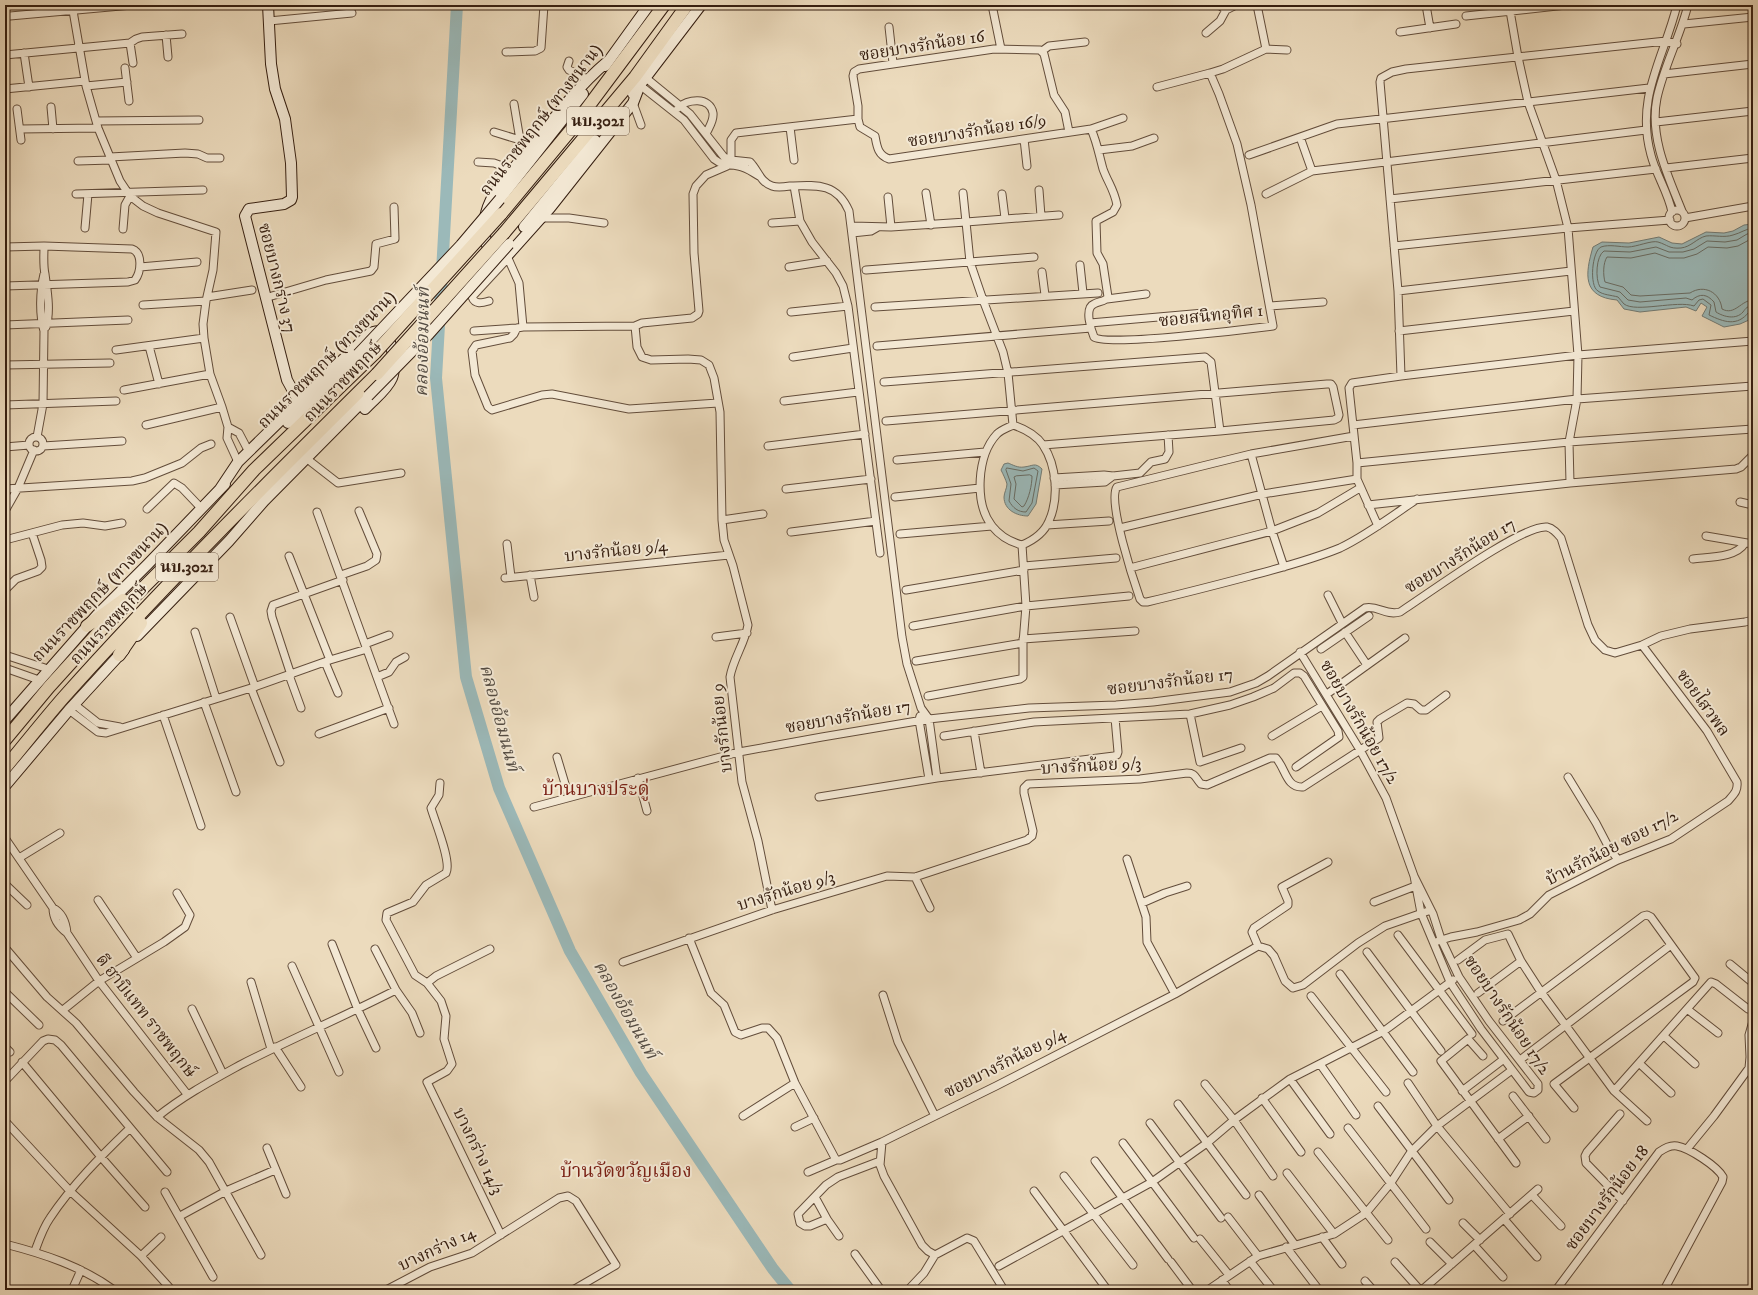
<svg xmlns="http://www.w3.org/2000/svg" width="1758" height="1295" font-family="'IM FELL DW Pica','Noto Serif Thai',serif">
<rect width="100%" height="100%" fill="#ecdbbd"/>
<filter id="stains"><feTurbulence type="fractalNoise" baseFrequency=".005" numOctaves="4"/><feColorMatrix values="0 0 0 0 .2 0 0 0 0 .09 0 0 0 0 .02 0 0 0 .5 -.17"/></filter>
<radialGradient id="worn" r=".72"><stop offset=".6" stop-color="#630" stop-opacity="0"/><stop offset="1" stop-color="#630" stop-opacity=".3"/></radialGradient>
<!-- water -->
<path fill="#9bb9b9" stroke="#727b75" d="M1753,224V312L1749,320L1740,324L1724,327L1702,316L1707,307L1701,303L1696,311L1686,307L1640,312L1624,309L1617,300C1582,297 1585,274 1593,247L1602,242L1629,243L1659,237L1672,243L1682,244L1706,232L1724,233L1733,231L1744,225Z
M1008,463C1013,465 1018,468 1024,467C1033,466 1035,462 1042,469L1036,504L1028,516C1017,516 1004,510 1004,497C1004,493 1007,488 1007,484C1006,480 1003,474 1001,470L1004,464Z"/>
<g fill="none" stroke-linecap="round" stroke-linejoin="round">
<!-- shore -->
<path stroke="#686c64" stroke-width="1" d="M1753,228C1745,229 1741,233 1733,235C1724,238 1715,235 1706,236C1697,238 1691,247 1681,248C1669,249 1668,245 1658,242C1652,240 1636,247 1628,247C1620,247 1609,244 1601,247C1592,251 1589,286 1598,291C1603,295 1611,295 1618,297C1620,299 1622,302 1624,304C1636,313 1677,300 1694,306L1699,300L1703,299L1711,305L1709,315C1724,322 1737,327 1749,312L1753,311
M1753,233L1747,234L1737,240L1725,242L1707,241L1694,249L1683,252H1669L1656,247L1630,252L1604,251C1596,256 1595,279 1600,287L1620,292L1628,300L1640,302L1686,298L1692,300C1700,293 1707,294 1714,302L1716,312C1724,317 1736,320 1743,312C1746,308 1747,306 1753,306
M1753,239L1749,240L1738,246L1727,248L1708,247L1697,254L1684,258H1669L1655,253L1631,258L1607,257C1603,263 1603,275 1605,282L1623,287L1631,295L1640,296L1690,293C1704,284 1720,292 1722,309C1735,316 1741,300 1753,300
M1007,468L1023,471L1034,468L1038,471L1032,503L1026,512C1018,512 1013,508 1009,501L1011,484L1006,470Z
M1030,475L1032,476C1032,485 1029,498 1024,506L1022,507L1014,499L1016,484L1014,477L1016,476Z"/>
<!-- river -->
<path stroke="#9bb9b9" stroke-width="12" d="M457,5L436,378L466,677L499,788L570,951L641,1073L773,1269L790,1290"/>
<!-- street casing -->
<g stroke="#634d3b" stroke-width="9">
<path id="street" d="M72,5L86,86L98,128L120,181L130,196L143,206L158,213L216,232L213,270L206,301L203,324L204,338L210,374L222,407L228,427L227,438L238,462
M992,5L1001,49
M1219,5L1226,10L1236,5
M1426,5L1430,28
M1509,5L1518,57L1528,102L1556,180L1568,228L1578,355L1577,399L1569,442L1570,483
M10,16L132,5
M1466,16L1566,5
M269,21L352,13
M1684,24L1753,17
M889,27L893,63
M1400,32L1456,24
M1206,33L1220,21L1226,10
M166,35L168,57
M130,43L133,63
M1266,49L1287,50
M1042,51L1049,46L1085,42
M506,52L535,51L541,48L544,5
M24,53L29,87
M5,55L130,43L136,39L142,37L182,34
M569,61L567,67L569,70L587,79
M125,68L129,101
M1664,74L1753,64
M646,78L690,114L724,157L731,160L750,162C758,170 760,182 772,186C777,188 784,187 790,186C817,185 837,183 849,211L902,637L907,664L921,708L929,719L937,778
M86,86L127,82
M641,86L684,120L714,159C725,167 726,164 738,166C746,167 752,172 759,176
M1157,87L1210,73
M5,89L85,81
M633,103L641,125
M514,104L520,140
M51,107L53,129
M678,108C687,99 710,96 713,113C714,121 709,127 706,134
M17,109L21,140
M858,119L860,127L875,136C877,147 878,155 889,159L1091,129L1123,118
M96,121L199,120
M1656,122L1753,111
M790,127L794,160
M20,129L98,128
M1091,129C1097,142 1099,155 1103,169C1108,183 1114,189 1117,205L1113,212L1096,221L1097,253L1103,264L1108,297C1105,302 1099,301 1094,304C1084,308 1091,330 1094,337C1105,347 1250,329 1273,326L1251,205L1237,144L1219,94L1210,73L1223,69L1266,49L1257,5
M494,132L520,140L531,146
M1300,137L1312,171
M1024,139L1027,166
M1099,150L1132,146L1154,138
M1249,155L1337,124L1649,88
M110,157L185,153L198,154L207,158H220
M78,161L111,160
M478,162L494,163L513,170
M1666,168L1753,158
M794,186L800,221L812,242L836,273L843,286L848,306L880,553
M1039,190L1041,216
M926,193L931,225
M963,193L966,222L1059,215
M76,194L203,190
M1002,194L1005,218
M1266,194L1312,171L1646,130
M888,197L891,227
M1390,199L1656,169
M1669 218a8 8 0 1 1 16 0a8 8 0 1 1-16 0Z
M1682,211C1668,176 1649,137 1657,98C1664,66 1680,37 1688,5
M1672,212C1668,192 1656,175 1651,155C1635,97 1664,58 1677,5
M540,218H569L604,223
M1685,218L1753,206
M772,223L800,221
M852,226L891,227L966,222L970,262L983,300L1003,352L1008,373L1013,425
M85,228L88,194
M123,229L125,205L130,196
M852,233L871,231L878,227
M44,246C44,255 43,265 45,274C47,290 51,310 46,327
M1394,246L1568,228L1670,220
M5,247L44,246L132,249C143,253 141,272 135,280L128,282L5,286
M507,256L519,283L523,327
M1080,265L1083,293
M140,267L197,262
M789,267L827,261
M866,270L1034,257
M1042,272L1045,295
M1398,291L1571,271
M207,297L252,290
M265,298L326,280L371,271L374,267L376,244L395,239L394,207
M1107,299L1146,294
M489,301C482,303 475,305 472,297L508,258
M143,305L206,301
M1270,306L1323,302
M875,307L1098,293
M791,312L848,306
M1090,323L1204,313
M5,325L128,320
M635,326L637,347L642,357L651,360L688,359L701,360L709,365L714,378L720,412L722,520L724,540L733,566L748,625C745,643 733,659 730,677L742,782L758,841L772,910
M474,331L517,328
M1399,331L1574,311
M149,346L159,384
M877,346L1091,328
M116,350L204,338
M793,357L853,348
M5,365L110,363
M1401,376L1578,355L1753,341
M884,382L1205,357L1211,362L1220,431
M124,390L210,374
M784,401L858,392
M718,403L629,409L552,394L542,395L492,410L488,407L475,375L472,351L476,345L510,338L514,334L517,328L523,327L635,326L642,323L692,318L698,314L699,311L694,253L693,194L696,186L706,175L727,166L731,160V140L736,133L858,119V106L853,76L854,72L859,69L994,49L1040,50L1044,54L1054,95L1065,112L1069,132
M5,405L116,401
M886,421L1327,384H1331L1333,387L1339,415L1338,418L1334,420L1220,431L1043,445
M146,425L222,407
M1013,425C1025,429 1036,435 1043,445C1057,466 1059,499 1049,521C1044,533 1034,540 1022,545C1010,542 1000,536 992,526C974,503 977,455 997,434C1001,430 1007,428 1013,425Z
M1353,425L1577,399L1753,386
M228,427L239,433L249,452
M1354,436L1251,454L1117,487C1107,500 1134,582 1140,599L1143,602H1147C1181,594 1216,585 1250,576C1280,568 1311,560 1340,548C1367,535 1392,516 1417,499
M37,437L43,404L44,331C39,314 40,291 44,274
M29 444a7 7 0 1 1 14 0a7 7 0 1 1-14 0Z
M43,446L122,441
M768,446L865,434
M5,447L29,445
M1251,454L1272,531L1284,567
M897,460L985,452
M311,462L338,483L401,473
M1357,463L1569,442L1753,429
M1054,478L1104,475L1113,476L1140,473L1151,462L1165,459L1169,452L1168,435
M1055,485L1105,482L1113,476
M5,489L132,481L145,478L182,463L201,448L211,444
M786,489L871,479
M895,497L980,488
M1740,502L1753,505
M1368,505L1570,483L1736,469L1741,467L1753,455
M147,509L174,483L182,488L201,508
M5,511L18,488L34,450
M317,512L394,724
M722,520L763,514
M1047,525L1109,521
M1378,526L1357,479V463L1349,388L1352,383L1401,376L1398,291L1380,82L1381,78L1392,72L1406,69L1666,41L1677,44
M1120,528L1263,494L1357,479
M791,532L876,521
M900,534L992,526
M1706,536L1753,544
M5,540L62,525L83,523L105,526L122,523
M507,544L511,577
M289,556L330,660
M1693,559C1709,557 1736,558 1745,543
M1024,566L1116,558
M1130,568L1272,531L1318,513L1360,488
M341,575L367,566L376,560L377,554L359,511
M530,575L534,597
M505,578L729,555
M5,590L16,579L38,571L42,567L41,560L32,533
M906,590L1024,570
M1328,595L1342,623
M230,617L255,687
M913,626L1026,606L1129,596
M195,632L216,698
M1345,632L1367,665
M716,637L747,633
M1023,639L1135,631
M365,644L389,635
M1321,649L1369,616
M1300,652L1360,750L1386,798L1414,876L1421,913L1450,982L1481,1029L1529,1092L1534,1093L1538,1090V1084L1489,1021L1459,977L1441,939L1433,914L1414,876
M5,655L48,669
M916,661L1023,643
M325,662L338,693
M5,668L39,680
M289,675L301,708
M291,675L272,617L271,611L273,605L343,580
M377,677L389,672L396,662L405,657
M251,688L280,762
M1327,694L1405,638
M928,696L1020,679L1023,677V643L1026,606L1022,545
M204,702L236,792
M74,704L98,723L120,727
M69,710L98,732L106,733L251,688L330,660L367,649
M1190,714L1200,762L1241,748
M163,715L201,826
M920,716L919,720L929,779
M974,731L981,773
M319,734L389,708
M944,736L1034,722L1190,714L1230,705L1253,697L1274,688L1294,673H1300L1304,676L1338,731L1339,737L1296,767
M1272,736L1322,706
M557,757L569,797
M1568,777L1596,823L1608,846L1618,860
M638,778L647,811
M440,783L439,795L431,808C435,822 452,862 446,873L426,885L413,902L387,913L386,920L415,975L427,983L441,1001L446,1016L444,1039L452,1064L447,1071L427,1082L501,1235
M819,797L937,778L1114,756L1117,755L1118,752L1115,718
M534,807L739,752L822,737L929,719L1029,708L1116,705L1153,702L1230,692L1256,683L1268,676L1365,608C1378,605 1385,616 1400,612C1425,596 1523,524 1547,527C1553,528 1557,533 1561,538L1588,625L1595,640L1605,650L1615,653L1642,645L1661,636L1690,629L1745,622L1753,620
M5,838L53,908C53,919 59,927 67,933L99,981L187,1094
M19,858L60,833
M1127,859L1146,917L1147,942L1175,994
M915,877L930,908
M5,884L27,905
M98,900L137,958
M1374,902L1418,885
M1142,903L1165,893L1187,886
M53,908C63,913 66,923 67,933
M1398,935L1472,1034
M689,938L711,993L724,1005L735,1032L741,1035L762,1028H768L777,1038L795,1083L836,1160H840L882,1142L996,1086L1175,994L1258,946L1268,949L1274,956L1285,981L1293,988L1303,985L1358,943L1385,926L1431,910
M1438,941L1451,937L1477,932L1519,920L1530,914L1549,895L1618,860L1671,839L1728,801C1734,794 1738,791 1737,782L1707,731L1642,645
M332,944L358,1010L376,1048
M1258,946L1252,932L1254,928L1288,905V901L1282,887L1328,862
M375,949L396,990L412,1013L420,1033
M7,950L47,997L76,1023L134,1092L157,1117L199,1150L209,1162L261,1255
M1367,952L1441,1051
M1458,960L1485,940L1508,934L1521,961L1541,992L1614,1091L1647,1121
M623,962L772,910L887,876L915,877L1027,840L1032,836L1033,831L1024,793V788L1028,784L1140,779L1187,773C1196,773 1195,778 1201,784L1207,785L1270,758H1276C1286,769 1286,788 1303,787L1379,738L1377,722L1380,719L1407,703L1414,704L1421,710H1426L1446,695
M1730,964L1753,983
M292,966L339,1072
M1340,974L1413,1072
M251,982L271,1049
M427,983L436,976L490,949
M5,992L39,1025
M1478,993L1521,961
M883,995L898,1042L935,1116
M1311,996L1386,1092
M192,1009L223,1074
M1687,1009L1718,1033
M63,1010L99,981L164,942L185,927L190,915L177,893
M1503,1021L1643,916L1647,915L1651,917L1695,978L1693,982L1554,1084L1574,1108
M1664,1036L1695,1064
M5,1047L10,1052
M275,1047L301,1087
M1483,1056L1468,1039L1441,1061L1516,1163
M1520,1060L1671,945
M22,1062L101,1157L145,1207
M1320,1064L1356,1115
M1640,1064L1671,1093
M1290,1079L1330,1134
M5,1081L43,1041L48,1039L55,1040L61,1045L167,1172
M1408,1083L1437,1126L1510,1214
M1205,1084L1234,1120L1273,1176
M1462,1091L1504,1059
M1614,1091L1711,982L1716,984L1748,1009
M1513,1096L1546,1139
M1262,1098L1301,1152
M1178,1104L1246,1195
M1378,1106L1449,1200
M1620,1114L1587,1152L1585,1156L1586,1163L1623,1201
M743,1116L795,1083
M157,1117C183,1096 211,1081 240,1065C291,1039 345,1016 396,990
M5,1121L70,1191L141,1256L169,1287
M1150,1123L1221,1218
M795,1127L814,1118
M1348,1128L1426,1229
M1498,1139L1529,1116
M882,1142L880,1165L884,1176L922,1245L928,1251L935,1255L967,1238L974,1241L1004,1290
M1123,1143L1194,1238
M267,1148L286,1194
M1687,1149L1714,1116L1749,1068L1750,1057L1749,1035L1753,1021
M1318,1152L1388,1240
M1095,1161L1168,1259
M808,1172L836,1160
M1287,1173L1334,1234
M1064,1176L1133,1265
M1034,1191L1106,1288
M165,1192L213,1277
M1259,1195L1295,1245
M1532,1195L1561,1226
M815,1197L827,1219
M180,1216L226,1191L275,1170
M1228,1217L1258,1256
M1504,1219L1537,1257
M1463,1223L1480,1240
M839,1236L827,1219L810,1226H805L800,1223L798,1214L826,1185L838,1177L880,1161
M1322,1237L1342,1264
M1200,1239L1229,1275
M1430,1242L1452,1264
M5,1244C44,1254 81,1266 114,1290
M1474,1245L1503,1277
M1286,1247L1319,1290
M35,1251C39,1240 43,1228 50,1218C72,1185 101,1156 129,1129
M855,1254L881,1290
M141,1256L161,1237
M1250,1261L1273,1290
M1171,1262L1192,1290
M1395,1262L1420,1290
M999,1266L1152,1182L1207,1143L1234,1120L1290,1079L1384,1031L1453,980
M1222,1280L1229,1290
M1365,1281L1373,1290
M72,1290L81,1270
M386,1290L430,1267L472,1253L559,1198L568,1196L576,1201L616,1265L573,1290
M908,1290L924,1273L935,1255
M1208,1290L1258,1256L1334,1234L1366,1213L1390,1184L1411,1152L1437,1126L1512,1070
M1422,1290L1538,1189
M1556,1290L1659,1152C1665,1148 1670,1145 1677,1146C1689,1148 1717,1166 1723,1177L1722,1182L1664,1290"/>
</g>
<!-- secondary casing -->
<g stroke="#351e10" stroke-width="12">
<path id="secondary" d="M268,5L271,64L275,89L285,119L291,163L292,197L291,200L284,204L249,209L245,216L287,380L299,402
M608,61C576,88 551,122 525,155C510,173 492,190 486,213C482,226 485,243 491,255L499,259L507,256L550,208L633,103L638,90
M605,66L649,5
M633,94L701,5
M500,199L583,94
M524,227L595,140
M288,423L358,354
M220,489L238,462L370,333C374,332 378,330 382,332C393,336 396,369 392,378C387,390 374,399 365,409
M137,636L229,541L264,501L368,396
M5,720L97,615L148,564L225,484
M5,786L69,710L124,650"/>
</g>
<!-- primary casing -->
<g stroke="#351e10" stroke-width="14">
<path id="primary" d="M501,214L570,131L664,5
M504,233L635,77L687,5
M87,626L123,600
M119,655L141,623
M5,740L49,687L97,634L199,532L254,470L375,353
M5,768C24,745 43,721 63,698C163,586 270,480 377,374"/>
</g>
<!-- street -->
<use href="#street" stroke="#f3e8d4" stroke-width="7"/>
<!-- secondary -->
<use href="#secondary" stroke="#f3e8d4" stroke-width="10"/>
<!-- primary -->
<use href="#primary" stroke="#ecdbbd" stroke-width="12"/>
<!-- secondary-bridge casing -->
<g stroke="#351e10" stroke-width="12" stroke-linecap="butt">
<path id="secondary-bridge" d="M358,354L461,245L500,199
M368,396L429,334L509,244"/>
</g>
<!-- primary-bridge casing -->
<g stroke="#351e10" stroke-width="14" stroke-linecap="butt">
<path id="primary-bridge" d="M375,353L501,214
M377,374L504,233"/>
</g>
<!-- secondary-bridge -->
<use href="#secondary-bridge" stroke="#f3e8d4" stroke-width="10"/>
<!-- primary-bridge -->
<use href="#primary-bridge" stroke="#ecdbbd" stroke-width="12"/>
</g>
<g text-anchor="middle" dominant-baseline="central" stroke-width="4" stroke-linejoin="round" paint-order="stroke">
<!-- shield labels -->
<g fill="#f3e8d4" stroke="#6e5b4b" stroke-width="1">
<rect x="567" y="107" width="62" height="28" rx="3"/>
<rect x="156" y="553" width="62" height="28" rx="3"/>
</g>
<g font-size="16" font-weight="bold" fill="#351e10">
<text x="598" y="121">นบ.3021</text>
<text x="187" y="567">นบ.3021</text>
</g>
<!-- street labels -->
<g font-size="17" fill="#351e10" stroke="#f3e8d4">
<text transform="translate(922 46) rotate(-9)">ซอยบางรักน้อย 16</text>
<text transform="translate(541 120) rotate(-52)">ถนนราชพฤกษ์ (ทางขนาน)</text>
<text transform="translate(977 131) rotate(-9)">ซอยบางรักน้อย 16/9</text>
<text transform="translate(277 278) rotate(76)">ซอยบางกร่าง 37</text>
<text transform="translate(1211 316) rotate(-6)">ซอยสนิทอุทิศ 1</text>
<text transform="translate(327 360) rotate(-45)">ถนนราชพฤกษ์ (ทางขนาน)</text>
<text transform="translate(343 382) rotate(-46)">ถนนราชพฤกษ์</text>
<text transform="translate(616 551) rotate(-6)">บางรักน้อย 9/4</text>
<text transform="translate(1460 556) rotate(-32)">ซอยบางรักน้อย 17</text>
<text transform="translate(100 592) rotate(-46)">ถนนราชพฤกษ์ (ทางขนาน)</text>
<text transform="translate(109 624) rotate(-47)">ถนนราชพฤกษ์</text>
<text transform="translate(1170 682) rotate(-7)">ซอยบางรักน้อย 17</text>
<text transform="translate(1703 703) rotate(54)">ซอยไสวพล</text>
<text transform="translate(848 717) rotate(-10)">ซอยบางรักน้อย 17</text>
<text transform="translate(1359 722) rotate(60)">ซอยบางรักน้อย 17/2</text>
<text transform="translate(722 728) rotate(-96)">บางรักน้อย 9</text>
<text transform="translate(1091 766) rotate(-3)">บางรักน้อย 9/3</text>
<text transform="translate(1612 848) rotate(-27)">บ้านรักน้อย ซอย 17/2</text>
<text transform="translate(786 891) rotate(-17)">บางรักน้อย 9/3</text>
<text transform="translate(1507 1015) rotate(56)">ซอยบางรักน้อย 17/2</text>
<text transform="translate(146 1016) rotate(52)">ดี ฮาบิแทท ราชพฤกษ์</text>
<text transform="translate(1005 1063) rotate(-27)">ซอยบางรักน้อย 9/4</text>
<text transform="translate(478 1151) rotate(64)">บางกร่าง 14/3</text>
<text transform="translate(1607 1198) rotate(-53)">ซอยบางรักน้อย 18</text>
<text transform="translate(437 1249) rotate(-25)">บางกร่าง 14</text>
</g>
<!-- water labels -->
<g font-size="18" font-style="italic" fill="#544c43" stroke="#f3e8d4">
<text transform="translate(423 342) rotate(-89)">คลองอ้อมนนท์</text>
<text transform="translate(499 718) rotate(75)">คลองอ้อมนนท์</text>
<text transform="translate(625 1010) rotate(60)">คลองอ้อมนนท์</text>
</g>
<!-- quarter labels -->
<g font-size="19" fill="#7a1f14" stroke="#f3e8d4">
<text x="596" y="789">บ้านบางประดู่</text>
<text x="626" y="1171">บ้านวัดขวัญเมือง</text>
</g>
</g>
<!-- margin -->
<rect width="1758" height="1295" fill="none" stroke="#ecdbbd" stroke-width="20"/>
<rect x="6" y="6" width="1746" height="1283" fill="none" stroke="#351e10" stroke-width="2"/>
<rect x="10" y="10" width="1738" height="1275" fill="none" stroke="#351e10"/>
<rect width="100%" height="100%" filter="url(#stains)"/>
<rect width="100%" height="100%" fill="url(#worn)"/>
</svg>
